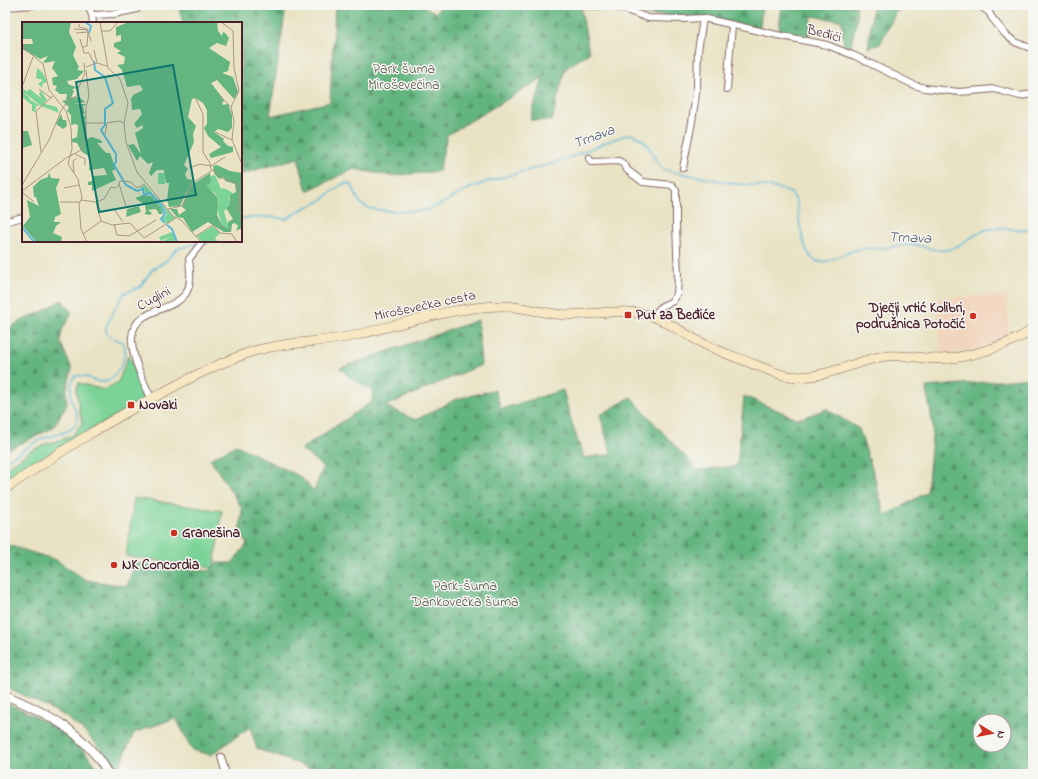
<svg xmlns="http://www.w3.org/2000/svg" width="1038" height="779" font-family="'Indie Flower',sans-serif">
<defs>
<pattern id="forest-firs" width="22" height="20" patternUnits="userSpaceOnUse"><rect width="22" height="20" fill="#64b580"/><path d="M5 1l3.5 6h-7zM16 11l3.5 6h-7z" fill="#549369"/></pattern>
</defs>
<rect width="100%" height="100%" fill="#f6f6f2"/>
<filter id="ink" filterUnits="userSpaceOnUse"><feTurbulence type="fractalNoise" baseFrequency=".025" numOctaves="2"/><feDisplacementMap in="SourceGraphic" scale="8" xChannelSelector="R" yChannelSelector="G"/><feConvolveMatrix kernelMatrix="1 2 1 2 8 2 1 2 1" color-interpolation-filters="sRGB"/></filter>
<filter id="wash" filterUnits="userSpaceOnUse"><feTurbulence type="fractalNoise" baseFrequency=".012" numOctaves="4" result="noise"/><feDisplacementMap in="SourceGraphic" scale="16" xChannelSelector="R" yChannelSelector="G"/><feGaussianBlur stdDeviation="0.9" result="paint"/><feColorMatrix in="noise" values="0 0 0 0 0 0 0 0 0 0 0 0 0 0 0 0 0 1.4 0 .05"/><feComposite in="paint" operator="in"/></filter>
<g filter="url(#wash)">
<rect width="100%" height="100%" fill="#e9e3c4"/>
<!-- built -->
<path fill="#f2d5bd" d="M1007,295L1009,334L996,340V343L949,354H940L937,298Z"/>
<!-- green -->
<path fill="#7bd397" stroke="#627961" d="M129,354L145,400L41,458L5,484V469L30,451L46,444L60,440L72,436L82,423L76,390L79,383L104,390L118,382Z
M134,498L222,511L214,568L126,556Z"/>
<!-- forest -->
<path fill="url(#forest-firs)" stroke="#576a56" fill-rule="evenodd" d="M178,5L286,6L270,116L330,102L335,5H422L436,13L441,5H762L760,28L701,17L648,15L581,8L589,53L565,69L552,121L530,120L543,78L447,135L439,171L391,176L354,169L307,191L298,158L241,174V23H183Z
M782,5H856L857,19L850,49L844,47L842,21L812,16L809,36L779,29Z
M873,5H911L896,12L880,44L868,48Z
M62,300L72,313L62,330L60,341L72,369L66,391L67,404L53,428L5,451V334L8,329L19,322L45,310Z
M478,320L481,365L385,406L416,420L456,399L495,390L501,409L563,390L573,427L584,458L611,454L600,415L631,397L664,434L698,470L737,466L744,396L798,419L827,409L859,429L872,468L885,516L927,492L933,426L926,387L1033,378V774H319L307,767L257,749L250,727L211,755L192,750L176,718L134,733L116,774L104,753L85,732L65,716L5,686V544L56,560L86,580L127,586L135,563L209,571L217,563H232L247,544L240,532L242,508L210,459L236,445L301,477L314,491L323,467L301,449L373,401L372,390L349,377L340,368ZM980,721H1004V745H980Z
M5,702C41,719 81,737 101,774H5Z"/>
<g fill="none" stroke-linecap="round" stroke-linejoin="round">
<!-- stream -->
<path stroke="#5ab7d8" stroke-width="1.5" d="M241,218L271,217L286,219L302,209L319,202L341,185L347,183L352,185C356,193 357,203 366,207C375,212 417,212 426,210C440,207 458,193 473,187C503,175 535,170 566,159C586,152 611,138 631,134C655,141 649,160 664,169C667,171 671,171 674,172L737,184L762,186L776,188L791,193L796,200C799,215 801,251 814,260C825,267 846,251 860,249C868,248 876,248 884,248C895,246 906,244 917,245C927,247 936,252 947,250C961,247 971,235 985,230C1000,225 1017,231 1033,230
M205,244L210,241
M5,461C17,454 29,445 42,439C53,434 80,434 77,415C77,411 74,408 73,404C70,396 70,384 74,377C82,372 93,382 103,382C116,382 132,352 122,342C118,339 112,339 108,336L106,331V326L124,293L140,287L152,270L166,261L177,249L199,243"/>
</g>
</g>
<g filter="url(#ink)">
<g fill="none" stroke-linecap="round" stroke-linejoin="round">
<!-- minor casing -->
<g stroke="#826461" stroke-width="8">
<path id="minor" d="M88,5L92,15L93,23
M605,5L618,7L648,18L683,19L703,18L777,35L827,45L855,56L914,85L925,88L959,92L995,89L1020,96L1033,94
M978,5L989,12L992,18L1006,35L1015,42L1033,49
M5,7L33,5
M92,15L114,14L137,9
M727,89L732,25
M589,158L591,162L619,161L625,165L627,170L643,182L672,185L676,190V225L678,277L677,294L673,301L662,306L653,316
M683,168L692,122L697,86L698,51L703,18
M8,221L23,217
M151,398C143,380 131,357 132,337C134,307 173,313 186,293C192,284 190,269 189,259L203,241
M221,757L226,774"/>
</g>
<!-- tertiary casing -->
<g stroke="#826461" stroke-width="10">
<path id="tertiary" d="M5,695C47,713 85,732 108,774"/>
</g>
<!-- secondary casing -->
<g stroke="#826461" stroke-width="10">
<path id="secondary" d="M5,489C57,454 109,420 164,392C193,376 223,361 254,351C288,341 323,343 357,335C401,324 457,306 502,306C520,306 538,312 556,314C588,318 623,305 654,317C668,322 680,331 693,338C711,349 733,356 753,364C765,368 777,375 789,376C820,381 850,363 880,357C900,353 920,359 940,359C968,358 1011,345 1033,329"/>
</g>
<!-- minor -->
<use href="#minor" stroke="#fff" stroke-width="6"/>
<!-- tertiary -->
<use href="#tertiary" stroke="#fff" stroke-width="8"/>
<!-- secondary -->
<use href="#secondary" stroke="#f7e8c3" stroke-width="9"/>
</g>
</g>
<!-- markers -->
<g fill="#c8321e" stroke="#f6f6f2" stroke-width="1.5">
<rect x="624" y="311" width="8" height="8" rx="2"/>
<circle cx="973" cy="316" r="4"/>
<rect x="127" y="401" width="8" height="8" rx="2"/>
<circle cx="174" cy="533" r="4"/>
<circle cx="114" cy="565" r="4"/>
</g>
<g text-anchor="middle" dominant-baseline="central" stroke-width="3" stroke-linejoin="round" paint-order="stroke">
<!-- street labels -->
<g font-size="14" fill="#4a1f2b" stroke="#f6f6f2">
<text transform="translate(824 34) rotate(15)">Beđići</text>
<text transform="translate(154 299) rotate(-28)">Cuglini</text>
<text transform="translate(425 306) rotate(-12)">Miroševečka cesta</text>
</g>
<!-- park labels -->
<g font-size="14" fill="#59554b" stroke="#f6f6f2">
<text x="404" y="69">Park šuma<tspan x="404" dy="16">Miroševečina</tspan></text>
<text x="465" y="586">Park-šuma<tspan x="465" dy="16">Dankovečka šuma</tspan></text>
</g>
<!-- poi labels -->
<g font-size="14" font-weight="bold" fill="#4a1f2b" stroke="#f6f6f2" text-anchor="start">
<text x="965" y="308" text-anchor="end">Dječji vrtić Kolibri,<tspan x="965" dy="16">podružnica Potočić</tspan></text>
<text x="636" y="315">Put za Beđiće</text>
<text x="139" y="405">Novaki</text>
<text x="182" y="533">Granešina</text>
<text x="122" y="565">NK Concordia</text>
</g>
<!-- water labels -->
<g font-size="15" font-style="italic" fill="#505468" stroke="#f6f6f2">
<text transform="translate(594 137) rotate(-21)">Trnava</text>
<text transform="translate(910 238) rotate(2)">Trnava</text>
</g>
</g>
<!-- overview -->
<g transform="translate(22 22)">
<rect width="220" height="220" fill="#e9e3c4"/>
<path d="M0,66L23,82L35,85L37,91L19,84L3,71L0,74ZM136,151H143V162H136ZM193,153L199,167L202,166L211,171L207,175V184L202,189L207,206L200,203L194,184L197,178L193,171L185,166L189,154ZM123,163L153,196L145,202L140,196L145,193L141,185L130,171L123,172V168L118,166ZM150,210L154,220H140L150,214L139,219L137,215Z" fill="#7bd397"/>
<path d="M0,0H49L47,10L54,25L51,33L57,45L55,48L62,49L55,57L46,59L45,57L46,62L56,66L50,67L52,69L49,76L57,75L63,80L53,82H64L61,84L63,92H59L63,94L65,117L70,115L79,118L80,121H75L84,131H88L94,147L90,149L94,158L70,169V163H66V160L70,159L71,154L85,153L82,146L67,148L68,135L60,130L55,121L50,120V117L55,115L56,104L54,102L49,103V93L45,89L47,85L40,79L44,78L45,72H38L33,68L35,64L31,63L30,56L36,54L30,46L33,39L21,41L26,34L18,37L0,27V22H11L10,17H0ZM107,0H195L196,9L200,14L201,10L203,11L207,16L204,24L195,21L187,26L208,40L206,49L200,51L211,55L216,70L212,77L195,58L189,61L203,79L200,80L201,83L206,82L210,93V106L206,110L196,107L192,110L202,117L201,119L206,124L211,125V130L189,136L187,132L199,125L186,114L182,106L185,102V88L181,81L173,76L170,77L166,95L174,104L171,112L172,120L162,143L166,147L163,152L165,157L171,158L158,184L147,185L145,178L147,161H144L142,148H135L129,154L127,151L131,140L126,142L118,134L115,139L106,123L112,122L119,132L113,111L121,106L120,103L115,106L112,102L120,92L118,87L110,88L109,77L111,73L121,68L118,63L105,65L100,48L95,43L102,42L103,35L95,31L99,29L92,25V21L99,19V13L94,14V5ZM39,92L41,98H44L45,104L41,107L34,102ZM0,109H6L10,123L0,126ZM195,143L208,149L220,151V206L214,209L216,204L213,201L210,202L209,210H202L186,200L170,210L161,196L155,195L148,187H155L157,193L164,188L160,185L168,164L188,151L189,160L185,164L196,176L195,193L200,203L206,206V200L211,197L204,186L207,184L208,173L214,170L213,162L203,159L202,155L197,157L192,151L191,144ZM27,150L29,156L38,157L34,166L39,192L33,195L32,200H39L34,204L31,211L40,215L39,220H14L1,204L8,195L5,178L17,184L14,175H12L11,165L18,158L26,155ZM121,173L129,174L139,185L141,192H137L134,187L126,188L130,191L128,193L122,192L124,190L123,183L113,176ZM117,184L119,190L104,195L105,187Z" fill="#64b580"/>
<path d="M191,204L198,211L193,216L195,219L180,220L175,214Z" fill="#7bd397"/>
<path d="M15,46L21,51L25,60L20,62L21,66L16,62L21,58L14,56ZM8,67L20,77L17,72L19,69L25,78L22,81L11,75L4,70ZM2,71L8,76L7,77L18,84H14L13,90L10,89V83L0,75Z" fill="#7bd397"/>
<path fill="none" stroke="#5ab7d8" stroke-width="2" d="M63,0L69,4L67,11M72,39L73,48L83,55L91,81L83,87V103L79,108L94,132V140L92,143L104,163L115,169L121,167L122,173L128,171L139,183L143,192L139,197L143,201M145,203L150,207L155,220M0,205L12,220"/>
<path fill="none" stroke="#a99587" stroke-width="1" d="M78,0L86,46L98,57L106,81L102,101L104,120L115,150L151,194L159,198L179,220M199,0L211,9M57,2V5L65,7L69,19M52,7L66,8M80,9H88L96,0M54,11L66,10M58,17L62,31H67L72,41M0,22L3,27L21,42L27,68L44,89L49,106L50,127L46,142L56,157L60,176L57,182L59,207L65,220M61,25L65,24L66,11M72,28L75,41M64,45L75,41L85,44M0,65L11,35M17,67L29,76M198,74L209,85M173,75L181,92V130L188,141L189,148M63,101H82M193,110L210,118M83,113L85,101L98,99L102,101M210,118L212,99L209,85L217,69L212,46L211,9M210,118L220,142M19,130L14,89L31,74M53,132L63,137V143M167,146L178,142L189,144L203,135M52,151L51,139L54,137M0,163L27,118L39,89L47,77L55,74L56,67L63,51L62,41M42,166L57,163M0,169L44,136L59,128L64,117V85L67,74L64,48M0,170L12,180M59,178L74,180L79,199L90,203L108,201L122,216L154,196M38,180H58M74,180L82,177L89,165L94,166L97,163M104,184L97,162L98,159L109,160L115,166L123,162M92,187L101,200M146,187L160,184L170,161L191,148L200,156L214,161L218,176L215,187L220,192M92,202L95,213L107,214L134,198M61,212L79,199M174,214L191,203L198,211L210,212L215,220"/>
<path fill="#0f766e" fill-opacity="0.15" stroke="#0f766e" stroke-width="2" d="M151,43L174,173L77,190L54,60Z"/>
<rect width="220" height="220" fill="none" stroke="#4a1f2b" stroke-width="2"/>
</g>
<!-- margin -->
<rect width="1038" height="779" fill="none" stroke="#f6f6f2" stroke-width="20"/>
<!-- north arrow -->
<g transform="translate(992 733) rotate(100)"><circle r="19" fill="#f6f6f2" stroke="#b1a0a2"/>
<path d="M0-3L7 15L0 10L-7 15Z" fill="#c8321e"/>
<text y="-6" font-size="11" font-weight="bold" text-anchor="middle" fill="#4a1f2b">N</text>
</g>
</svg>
